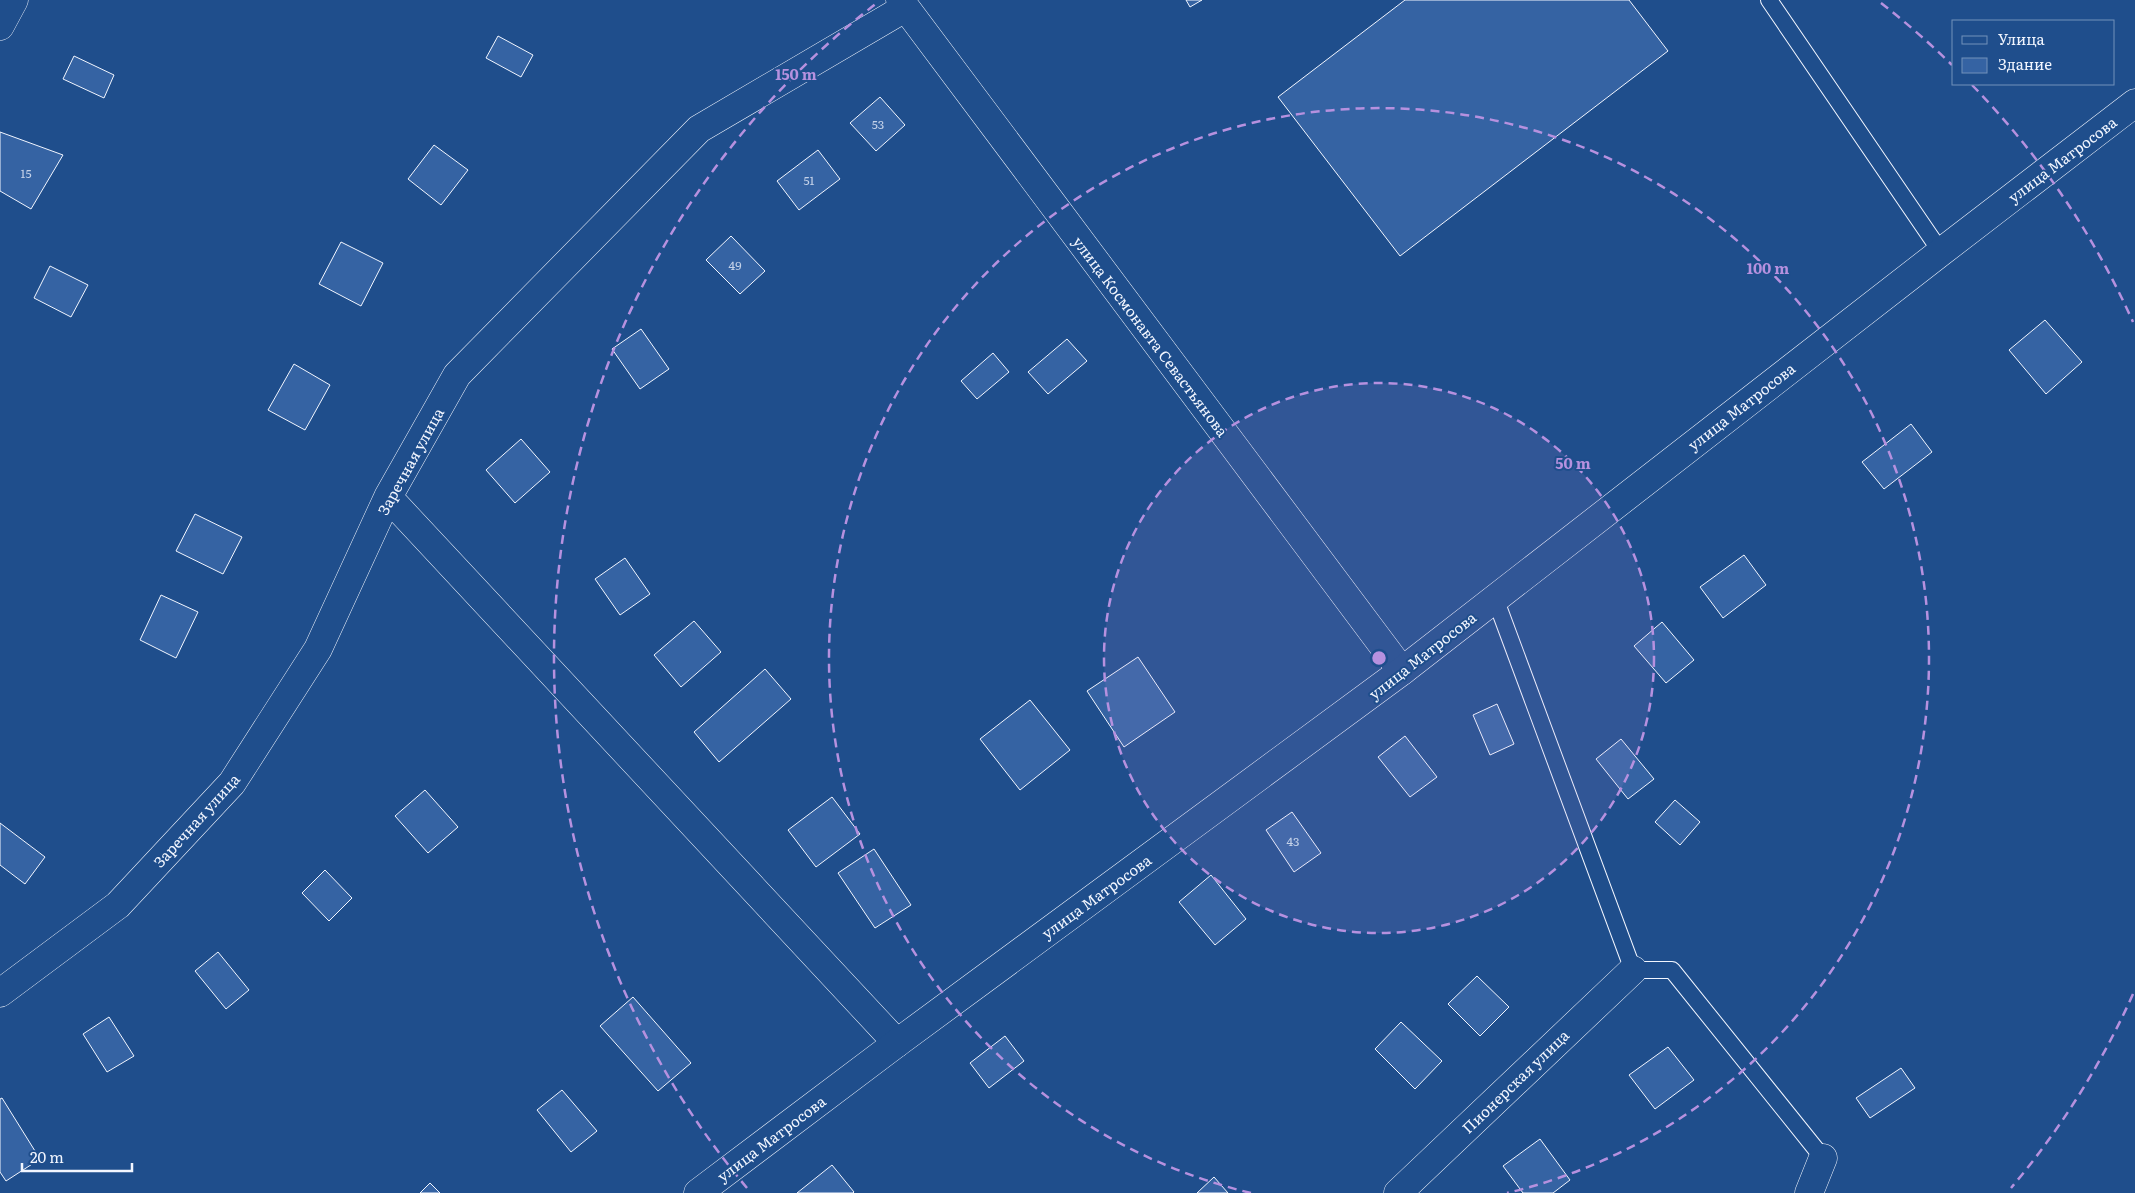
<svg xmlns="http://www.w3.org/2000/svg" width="2135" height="1193" font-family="Literata,serif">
<rect width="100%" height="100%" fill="#1f4e8c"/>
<!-- building -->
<path fill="#3563a3" stroke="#f2f6ff" d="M1186,0H1202L1190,7Z
M1405,0H1629L1668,51L1400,256L1278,97Z
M498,36L533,55L521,77L486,58Z
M74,56L114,75L104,98L63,79Z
M880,97L905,125L876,151L850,123Z
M0,132L63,155L31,209L0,191Z
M434,145L468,170L441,205L408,179Z
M818,150L840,179L799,210L777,181Z
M731,236L765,271L740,294L706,260Z
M341,242L383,263L361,306L319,284Z
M50,266L88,285L71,317L34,298Z
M2045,320L2082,362L2046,394L2009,350Z
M641,329L669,369L640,389L612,349Z
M1067,339L1087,361L1048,394L1028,372Z
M993,353L1009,372L977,399L961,381Z
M294,364L330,385L305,430L268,410Z
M1911,424L1932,452L1884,489L1862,462Z
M521,439L550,472L515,503L486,470Z
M195,514L242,537L223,574L176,551Z
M1744,555L1766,585L1723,618L1700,587Z
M625,558L650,594L620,615L595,579Z
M161,595L198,612L176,658L140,640Z
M694,621L721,652L681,687L654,655Z
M1662,622L1694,660L1666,683L1634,646Z
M1138,657L1175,712L1124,747L1087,691Z
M765,669L791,699L719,762L694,732Z
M1030,700L1070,750L1020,790L980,739Z
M1497,704L1514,744L1490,755L1473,715Z
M1405,736L1437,777L1410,797L1378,757Z
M1621,739L1654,779L1628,799L1596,759Z
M425,790L458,827L428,853L395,816Z
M832,797L860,834L816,867L788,830Z
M1675,800L1700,822L1680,845L1655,822Z
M1292,812L1321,853L1294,872L1266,830Z
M0,823L45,857L25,884L0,865Z
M874,849L911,905L875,928L838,873Z
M325,870L352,898L329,921L302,893Z
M1211,875L1246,919L1215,945L1179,902Z
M218,952L249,990L226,1009L195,971Z
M1477,976L1509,1007L1480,1036L1448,1004Z
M633,997L691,1063L658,1091L600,1026Z
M109,1017L134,1056L107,1072L83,1034Z
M1401,1022L1442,1061L1415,1089L1375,1049Z
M1005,1036L1024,1061L989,1088L970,1063Z
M1668,1047L1694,1080L1655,1109L1629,1075Z
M1901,1068L1915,1088L1870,1118L1856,1098Z
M562,1090L597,1131L571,1152L537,1110Z
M2,1098L40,1159L6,1181L0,1172V1099Z
M1540,1139L1570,1180L1553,1193H1523L1503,1166Z
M832,1165L854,1192L853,1193H797Z
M1214,1177L1228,1193H1197Z
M430,1183L440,1193H420Z"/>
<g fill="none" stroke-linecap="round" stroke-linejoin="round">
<!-- lane casing -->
<g stroke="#f2f6ff" stroke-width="18">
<path id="lane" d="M1769,0L1941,252
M1495,598L1633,970H1672L1823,1158"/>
</g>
<!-- street casing -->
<g stroke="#f2f6ff" stroke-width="29">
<path id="street" d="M900,0L1402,671
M0,26L14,0
M388,497L897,1043
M0,993L118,905L232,783L318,649L388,497L457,375L699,129L905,8
M1398,1193L1633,970
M1809,1193L1823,1158"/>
</g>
<!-- secondary casing -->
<g stroke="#f2f6ff" stroke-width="29">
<path id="secondary" d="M698,1193L897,1043L1402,671L1941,252L2135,103"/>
</g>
<!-- lane -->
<use href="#lane" stroke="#1f4e8c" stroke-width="16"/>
<!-- street -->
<use href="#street" stroke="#1f4e8c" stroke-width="28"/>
<!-- secondary -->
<use href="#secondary" stroke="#1f4e8c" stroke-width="28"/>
</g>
<!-- distance rings -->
<circle cx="1379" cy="658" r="275" fill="#b691df" fill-opacity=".12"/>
<g fill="none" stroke="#b691df" stroke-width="2.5" stroke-dasharray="9 6">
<circle cx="1379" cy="658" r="275"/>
<path d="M1251 1193A550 550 0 1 1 1507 1193"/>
<path d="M2133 994A825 825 0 0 1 2011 1188M747 1188A825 825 0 0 1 877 3M1881 3A825 825 0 0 1 1952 65M1972 85A825 825 0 0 1 2133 322"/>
</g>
<g text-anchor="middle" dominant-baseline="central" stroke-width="4" stroke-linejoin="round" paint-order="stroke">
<!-- number labels -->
<g font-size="12" fill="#c3d1e8">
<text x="878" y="124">53</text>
<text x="26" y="173">15</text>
<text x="809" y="180">51</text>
<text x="735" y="265">49</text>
<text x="1293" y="841">43</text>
</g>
<!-- street labels -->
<g font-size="15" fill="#f2f6ff" stroke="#1f4e8c">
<text transform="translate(2062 159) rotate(-37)">улица Матросова</text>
<text transform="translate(1151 336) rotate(53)">улица Космонавта Севастьянова</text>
<text transform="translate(1741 406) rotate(-38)">улица Матросова</text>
<text transform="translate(410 461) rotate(-61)">Заречная улица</text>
<text transform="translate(1422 655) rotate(-38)">улица Матросова</text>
<text transform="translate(196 820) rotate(-48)">Заречная улица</text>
<text transform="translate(1096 896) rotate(-36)">улица Матросова</text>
<text transform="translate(1515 1081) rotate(-44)">Пионерская улица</text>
<text transform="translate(771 1138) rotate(-37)">улица Матросова</text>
</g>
</g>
<circle cx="1379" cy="658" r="8" fill="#b691df" stroke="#1f4e8c" stroke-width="2.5"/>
<g font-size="15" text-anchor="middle" font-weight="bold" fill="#b691df" stroke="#1f4e8c" stroke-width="4" stroke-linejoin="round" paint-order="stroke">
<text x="796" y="80">150 m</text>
<text x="1768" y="274">100 m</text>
<text x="1573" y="469">50 m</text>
</g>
<!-- legend -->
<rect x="1952" y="20" width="162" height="65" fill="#1f4e8c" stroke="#7391ba"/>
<rect x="1962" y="36" width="25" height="8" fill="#1f4e8c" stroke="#7391ba"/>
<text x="1998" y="45" font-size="15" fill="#f2f6ff">Улица</text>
<rect x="1962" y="58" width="25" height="15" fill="#3563a3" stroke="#7391ba"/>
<text x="1998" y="70" font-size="15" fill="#f2f6ff">Здание</text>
<!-- scale -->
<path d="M22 1163v8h110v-8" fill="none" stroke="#f2f6ff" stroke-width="2.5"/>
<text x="30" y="1163" font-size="15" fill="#f2f6ff" stroke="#1f4e8c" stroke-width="4" paint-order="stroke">20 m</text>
</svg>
